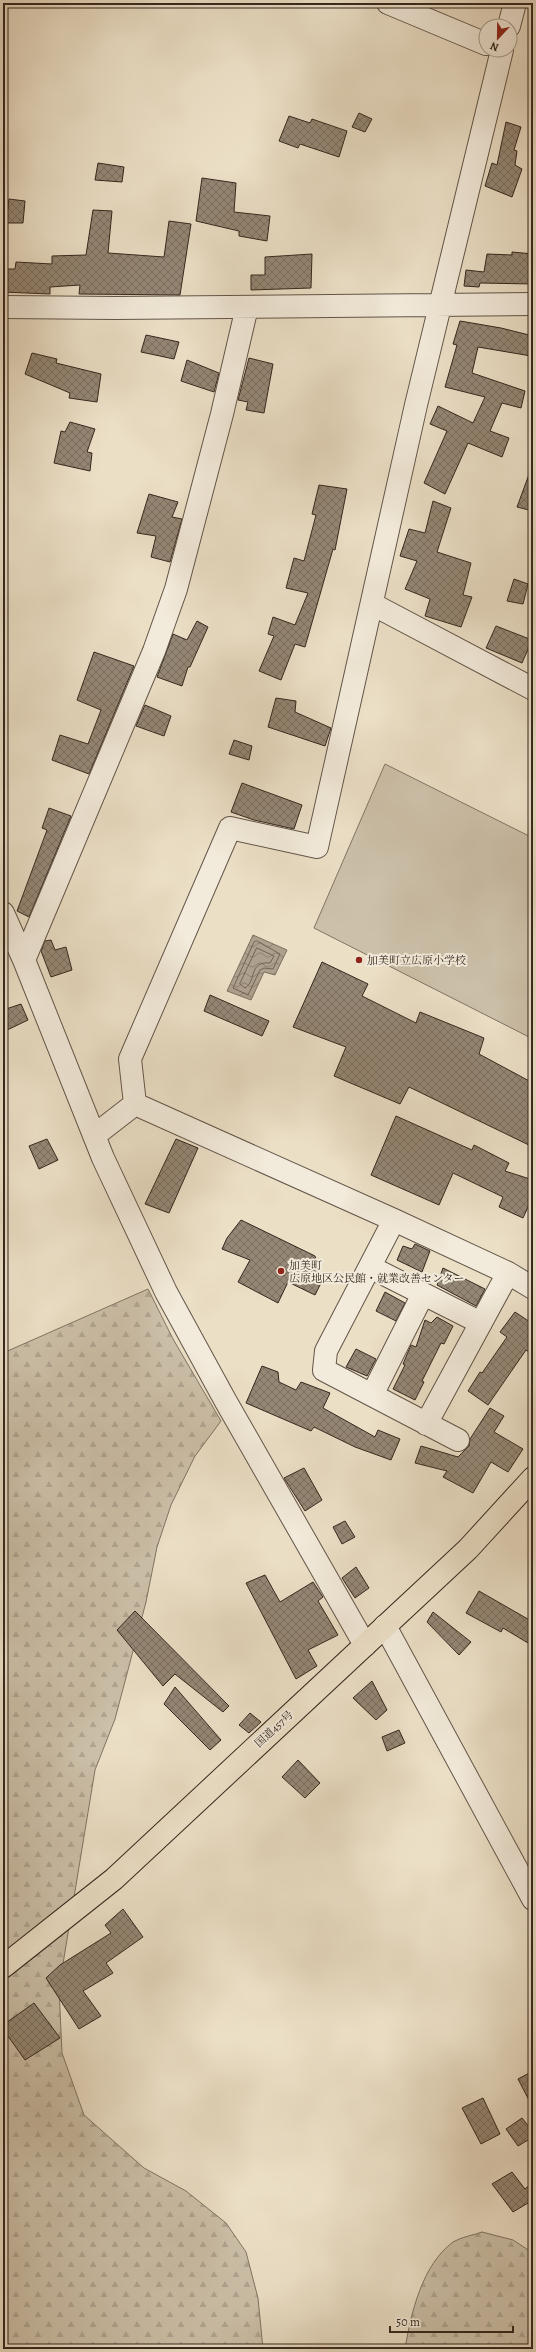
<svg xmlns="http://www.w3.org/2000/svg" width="536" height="2352" font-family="Alegreya,'Noto Serif JP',serif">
<defs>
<pattern id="forest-firs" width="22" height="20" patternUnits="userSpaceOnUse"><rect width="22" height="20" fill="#ccc0a9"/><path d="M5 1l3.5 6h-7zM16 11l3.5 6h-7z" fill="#b0a591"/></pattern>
<pattern id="water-waves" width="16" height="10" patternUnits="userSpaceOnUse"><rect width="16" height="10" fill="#ada08d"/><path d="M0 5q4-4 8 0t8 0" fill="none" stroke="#8e8273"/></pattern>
<pattern id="building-cross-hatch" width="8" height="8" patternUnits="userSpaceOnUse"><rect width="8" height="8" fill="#948775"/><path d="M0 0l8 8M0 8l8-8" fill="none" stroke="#7a6e5f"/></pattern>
</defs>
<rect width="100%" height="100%" fill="#ebdfc6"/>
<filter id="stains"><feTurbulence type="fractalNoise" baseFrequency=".005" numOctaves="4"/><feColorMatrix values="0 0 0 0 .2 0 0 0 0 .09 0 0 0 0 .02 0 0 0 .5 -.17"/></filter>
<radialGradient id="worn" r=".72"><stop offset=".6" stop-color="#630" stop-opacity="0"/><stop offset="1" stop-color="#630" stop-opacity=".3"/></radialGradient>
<!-- forest -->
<path fill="url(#forest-firs)" stroke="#807464" d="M148,1289L173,1339L221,1421L195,1456L171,1505L157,1547L146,1602L115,1719L95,1770L59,1988L62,2053L84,2115L144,2168L186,2191L226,2223L246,2252L258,2298L263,2349H3V1353Z
M482,2232L513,2240L533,2253V2349H405C411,2313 422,2265 453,2242C461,2237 474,2235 482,2232Z"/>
<!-- garden -->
<path fill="#ccc0a9" stroke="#807464" d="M385,764L533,838V1039L314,928Z"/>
<!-- water -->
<path fill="url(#water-waves)" stroke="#7d7061" d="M253,935L287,950L275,975L264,972L251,1000L227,991Z"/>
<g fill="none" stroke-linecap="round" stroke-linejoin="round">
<!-- shore -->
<path stroke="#716456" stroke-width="1" d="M257,941L280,954L273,969L264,968L260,970L248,995L233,988L254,942Z
M257,948L274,956L270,963C248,961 257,981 245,988L240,984Z"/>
</g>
<!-- building -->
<path fill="url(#building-cross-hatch)" stroke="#35271e" d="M359,113L372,119L365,132L352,127Z
M289,116L310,123L312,119L347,131L339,157L300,144L298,148L279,141Z
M506,122L521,127L514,150L517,151L515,165L522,169L512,197L485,186L492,163L497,165Z
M98,163L124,167L122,182L95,180Z
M202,178L236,183L234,212L270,216L267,241L239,236V231L196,221Z
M9,199L25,201L23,223H6Z
M93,210L112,211L108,253L164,257L169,221L191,224L180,295L79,294L80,285L50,287V294L3,292V269H15L16,262L52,264V256L86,255Z
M512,252L533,254V284L480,283L479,287L464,286L466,270L484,272L487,254L512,255Z
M312,254L311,288L251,290V275H265V257Z
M460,321L501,328L533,336V343L531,356L478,347L472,373L525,391L521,408L502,403L490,431L509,438L502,457L468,443L445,494L424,483L447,431L430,424L438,406L473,423L485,397L445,387L457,345L453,344Z
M146,335L179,342L174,359L141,352Z
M32,353L57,359L56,363L101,374L97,402L69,398L70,393L25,374Z
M249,358L273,364L264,413L246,410L248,402L238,400Z
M187,360L219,373L214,392L181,381Z
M70,422L95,429L87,452L92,453L90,471L54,463L61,431L65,432Z
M531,469H533V511L517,507Z
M319,485L347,489L335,550L333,549L305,647L295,644L281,680L259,671L274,636L268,634L273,617L295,625L308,593L286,588L294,558L304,561L316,515L312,514Z
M149,494L178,502L172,517L182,519L170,562L151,557L156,536L137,533Z
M433,501L451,508L437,552L471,563L463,595L472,597L461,627L425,616L430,599L405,589L417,561L400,556L409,529L425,533Z
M514,579L528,584L523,604L507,601Z
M197,621L208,627L190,667H188L182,686L157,677L173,634L187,640Z
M496,626L532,640L522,663L486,648Z
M94,652L134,666L89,774L52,760L60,735L88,744L101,710L77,700Z
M276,698L296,701L295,712L331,728L325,746L268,727Z
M145,705L171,716L164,736L136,726Z
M234,740L252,746L249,760L229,754Z
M242,783L302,805L294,829L254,820L231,812Z
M49,808L71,816L29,917L17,911L47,830L42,828Z
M51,940L55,950L66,947L72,970L51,977L41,951L45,941Z
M322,962L368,984L362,996L416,1023L420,1012L484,1038L479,1054L533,1083V1147L409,1087L400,1104L334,1076L346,1047L293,1027Z
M210,995L269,1021L262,1036L204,1011Z
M21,1004L28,1020L3,1032V1010Z
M396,1116L472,1150L474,1145L509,1163L505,1171L533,1180V1196L523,1218L499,1207L503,1197L453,1173L439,1205L371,1175Z
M47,1139L58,1160L39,1169L29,1146Z
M176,1139L198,1148L169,1213L145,1204Z
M241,1220L315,1256L321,1283L315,1295L288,1282L278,1303L238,1282L250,1260L222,1249L227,1238Z
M415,1244L430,1251L422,1272L397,1260L403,1246L412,1249Z
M443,1268L485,1289L476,1306L437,1285Z
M385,1292L405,1303L396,1321L376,1311Z
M515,1312L533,1324V1345L529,1352L526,1350L488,1405L468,1391L480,1372L482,1373L507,1337L500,1332Z
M437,1317L453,1326L444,1344L441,1343L422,1381L424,1382L415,1400L393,1389L405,1365L403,1364L411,1345L416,1347L425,1320L431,1323Z
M356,1349L376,1359L367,1376L346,1367Z
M262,1366L278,1372L279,1382L296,1390L301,1382L330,1393L323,1408L375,1437L378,1430L400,1439L391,1460L355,1447L314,1427L311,1431L246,1403Z
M490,1408L504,1416L494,1432L523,1449L508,1472L491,1462L473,1493L443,1477L447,1471L415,1463L421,1446L458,1457L469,1446L470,1439Z
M304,1468L322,1500L305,1511L284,1478Z
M345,1521L355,1537L342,1544L333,1527Z
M356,1567L369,1588L355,1598L342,1578Z
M265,1575L280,1602L313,1582L323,1597L318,1601L338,1635L308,1650L317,1666L296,1679L246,1583Z
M479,1591L533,1622V1635L528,1643L503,1628L501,1632L466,1613Z
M135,1611L229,1706L223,1712L175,1674L163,1686L117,1630Z
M433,1612L471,1642L459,1655L427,1622Z
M372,1681L387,1710L376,1720L353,1698Z
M175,1687L221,1740L210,1750L164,1704Z
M250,1713L261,1722L249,1733L239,1725Z
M399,1730L405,1743L387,1751L382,1737Z
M298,1760L320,1783L305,1798L282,1777Z
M123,1909L143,1937L106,1963L113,1973L83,1991L101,2016L79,2029L46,1978L60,1965L111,1933L105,1925Z
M34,2003L60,2038L25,2060L3,2029V2025Z
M533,2071V2108L518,2079Z
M483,2098L500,2134L481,2144L462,2108Z
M522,2118L533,2132V2137L518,2146L506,2129Z
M512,2172L525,2189L533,2182V2200L513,2212L492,2184Z"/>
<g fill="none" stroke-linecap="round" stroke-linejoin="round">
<!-- minor casing -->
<g stroke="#625548" stroke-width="24">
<path id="minor" d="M388,3L486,44
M509,26L515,3
M3,307L115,308L533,304
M372,604L533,689
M3,913L24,960L103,1158L166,1292L225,1400L365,1645
M24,960L154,651L176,589L222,414L247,307
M135,1104L130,1059L230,828L317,847L416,405L502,50
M95,1135L135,1104L394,1220L508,1273L533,1288
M394,1220L326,1351L324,1370L458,1440
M370,1267L481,1323
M372,1395L423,1294
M426,1424L508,1273
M385,1626L533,1899"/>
</g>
<!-- highway casing -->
<g stroke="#35271e" stroke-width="24">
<path id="highway" d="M3,1967L114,1879L468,1549L533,1478"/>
</g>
<!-- minor -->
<use href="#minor" stroke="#f2eada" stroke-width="22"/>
<!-- highway -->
<use href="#highway" stroke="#ebdfc6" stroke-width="22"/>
</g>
<!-- markers -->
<g fill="#8f2418" stroke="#f2eada" stroke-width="1.5">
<circle cx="359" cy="960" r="4"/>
<circle cx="281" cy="1271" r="4"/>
</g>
<g text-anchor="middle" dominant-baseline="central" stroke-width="4" stroke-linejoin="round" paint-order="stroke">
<!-- poi labels -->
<g font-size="11" fill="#35271e" stroke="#f2eada" text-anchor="start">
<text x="367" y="960">加美町立広原小学校</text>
<text x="289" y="1265">加美町<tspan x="289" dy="13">広原地区公民館・就業改善センター</tspan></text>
</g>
<!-- street labels -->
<g font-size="11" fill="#35271e" stroke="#f2eada">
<text transform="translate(274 1729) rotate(-43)">国道457号</text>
</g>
</g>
<!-- margin -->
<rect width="536" height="2352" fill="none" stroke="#ebdfc6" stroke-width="16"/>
<rect x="4" y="4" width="528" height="2344" fill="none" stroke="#35271e" stroke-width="2"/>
<rect x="8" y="8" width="520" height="2336" fill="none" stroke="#35271e"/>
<!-- north arrow -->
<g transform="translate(498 38) rotate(202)"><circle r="19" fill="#f2eada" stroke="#a69c8f"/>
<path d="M0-3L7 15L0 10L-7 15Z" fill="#8f2418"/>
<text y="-6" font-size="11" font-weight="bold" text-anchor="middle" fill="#35271e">N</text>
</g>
<!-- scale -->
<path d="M390 2326v6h123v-6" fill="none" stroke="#35271e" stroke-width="2"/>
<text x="396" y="2326" font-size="12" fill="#35271e" stroke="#f2eada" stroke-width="3" paint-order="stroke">50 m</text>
<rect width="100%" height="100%" filter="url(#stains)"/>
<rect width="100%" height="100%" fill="url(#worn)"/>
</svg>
